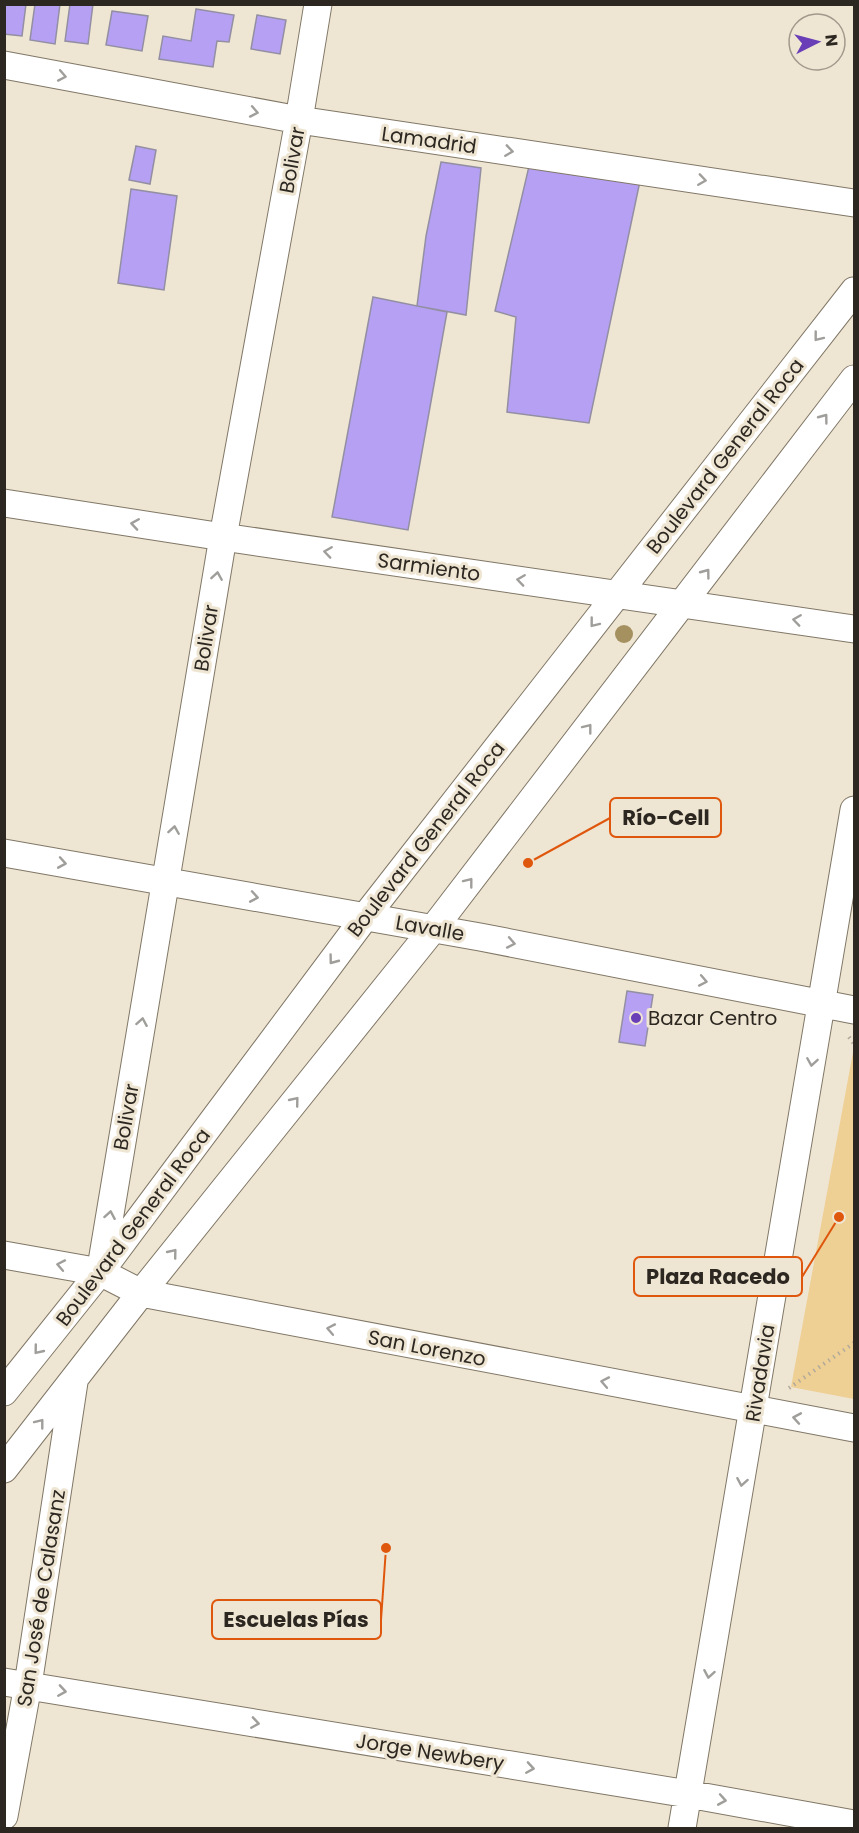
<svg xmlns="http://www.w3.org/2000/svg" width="859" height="1833" font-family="Poppins,sans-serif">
<rect width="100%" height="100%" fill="#efe5d3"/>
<!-- green -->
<path fill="#eecf94" d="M854,1047V1399L791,1387Z"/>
<!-- building -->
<path fill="#b5a0f3" stroke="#938fa2" stroke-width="1.5" d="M4,4H26L22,36L4,34Z
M35,4H60L55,44L30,40Z
M70,4H93L88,44L65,41Z
M196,9L234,15L229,42L217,41L213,67L159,59L163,36L191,41Z
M112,11L148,16L142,51L106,45Z
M257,15L286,20L280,54L251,49Z
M136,146L156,150L150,184L129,180Z
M441,162L481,168L466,315L417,306L426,236Z
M530,162L640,181L589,423L507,412L516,317L495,311Z
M131,189L177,196L164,290L118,283Z
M373,297L447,312L408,530L332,517Z
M627,991L653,995L645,1046L619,1042Z"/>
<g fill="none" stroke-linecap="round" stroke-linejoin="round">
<!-- street casing -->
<g stroke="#807766" stroke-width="29">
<path id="street" d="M4,65L299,120L854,203
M4,503L223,537L854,629
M4,853L480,937L854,1010
M4,1255L100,1272L141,1293L854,1428
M101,1268L223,537L299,120L318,4
M4,1392L100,1272L365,917L854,291
M4,1469L141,1293L433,929L854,379
M4,1682L688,1794L854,1824
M4,1816L28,1685L74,1382
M682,1828L854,810"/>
</g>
<!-- path -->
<path stroke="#b2aa9b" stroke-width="4" stroke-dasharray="1.5 4.5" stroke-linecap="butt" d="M849,1037L854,1044
M789,1388L854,1343"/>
<!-- street -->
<use href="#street" stroke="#fff" stroke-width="27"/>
</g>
<!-- trees -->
<circle fill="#a5915f" cx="624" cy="634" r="9"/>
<!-- one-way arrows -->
<defs><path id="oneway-chevron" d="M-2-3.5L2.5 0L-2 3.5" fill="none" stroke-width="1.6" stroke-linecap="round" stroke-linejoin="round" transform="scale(1.5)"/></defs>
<g stroke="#a09e9b">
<use href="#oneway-chevron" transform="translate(62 76) rotate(11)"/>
<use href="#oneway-chevron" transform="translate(254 112) rotate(11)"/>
<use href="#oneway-chevron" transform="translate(509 151) rotate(8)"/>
<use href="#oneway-chevron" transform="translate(702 180) rotate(8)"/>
<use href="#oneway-chevron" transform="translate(818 337) rotate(128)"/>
<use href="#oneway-chevron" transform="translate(824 418) rotate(-53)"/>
<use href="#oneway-chevron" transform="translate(135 524) rotate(-171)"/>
<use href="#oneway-chevron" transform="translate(328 552) rotate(-172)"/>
<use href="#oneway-chevron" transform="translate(706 573) rotate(-53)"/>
<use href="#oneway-chevron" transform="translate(217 576) rotate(-81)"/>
<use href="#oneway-chevron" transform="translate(521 580) rotate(-172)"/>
<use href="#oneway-chevron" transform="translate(797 620) rotate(-172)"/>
<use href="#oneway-chevron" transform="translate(594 623) rotate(128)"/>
<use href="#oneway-chevron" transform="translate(588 728) rotate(-52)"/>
<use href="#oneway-chevron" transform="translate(174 830) rotate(-81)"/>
<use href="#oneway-chevron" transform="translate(62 863) rotate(10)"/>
<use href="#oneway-chevron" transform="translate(469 882) rotate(-52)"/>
<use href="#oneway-chevron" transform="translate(254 897) rotate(10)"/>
<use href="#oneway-chevron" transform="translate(511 943) rotate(11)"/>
<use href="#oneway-chevron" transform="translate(333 960) rotate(127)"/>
<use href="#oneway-chevron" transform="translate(703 981) rotate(11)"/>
<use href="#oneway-chevron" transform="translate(142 1022) rotate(-80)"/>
<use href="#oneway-chevron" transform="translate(812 1062) rotate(99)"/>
<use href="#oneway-chevron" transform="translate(295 1101) rotate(-51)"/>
<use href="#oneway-chevron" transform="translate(110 1215) rotate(-80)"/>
<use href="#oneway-chevron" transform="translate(173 1253) rotate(-51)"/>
<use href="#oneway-chevron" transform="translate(61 1265) rotate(-169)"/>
<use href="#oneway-chevron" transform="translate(331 1329) rotate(-169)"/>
<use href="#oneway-chevron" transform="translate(38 1350) rotate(129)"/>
<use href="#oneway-chevron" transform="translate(605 1382) rotate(-169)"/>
<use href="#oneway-chevron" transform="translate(797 1418) rotate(-170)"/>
<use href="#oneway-chevron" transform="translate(40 1423) rotate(-52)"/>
<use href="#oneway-chevron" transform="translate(742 1482) rotate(100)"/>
<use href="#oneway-chevron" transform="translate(709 1674) rotate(100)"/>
<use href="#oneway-chevron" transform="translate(62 1691) rotate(9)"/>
<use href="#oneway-chevron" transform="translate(255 1723) rotate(9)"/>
<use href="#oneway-chevron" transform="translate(530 1768) rotate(9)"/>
<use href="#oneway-chevron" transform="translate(722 1800) rotate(10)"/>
</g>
<!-- markers -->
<circle fill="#693eb6" stroke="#efe5d3" stroke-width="2" cx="636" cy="1018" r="6"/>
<g text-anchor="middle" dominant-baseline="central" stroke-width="6" stroke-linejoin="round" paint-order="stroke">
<!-- street labels -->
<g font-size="20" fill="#2c2821" stroke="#efe5d3">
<text transform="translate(429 140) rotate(8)">Lamadrid</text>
<text transform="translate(292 160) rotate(-80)">Bolivar</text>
<text transform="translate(725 456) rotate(-52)">Boulevard General Roca</text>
<text transform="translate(429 567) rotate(8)">Sarmiento</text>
<text transform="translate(206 638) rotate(-81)">Bolivar</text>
<text transform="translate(426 839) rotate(-52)">Boulevard General Roca</text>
<text transform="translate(430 928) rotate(10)">Lavalle</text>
<text transform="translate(126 1117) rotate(-80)">Bolivar</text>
<text transform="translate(133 1227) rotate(-53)">Boulevard General Roca</text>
<text transform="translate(427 1348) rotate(11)">San Lorenzo</text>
<text transform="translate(760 1373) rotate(-81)">Rivadavia</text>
<text transform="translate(41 1598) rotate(-81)">San José de Calasanz</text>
<text transform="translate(430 1752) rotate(9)">Jorge Newbery</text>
</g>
<!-- poi labels -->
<g font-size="20" fill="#2c2821" stroke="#efe5d3" text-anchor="start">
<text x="648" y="1018">Bazar Centro</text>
</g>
</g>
<!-- callouts -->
<path fill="none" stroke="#df570d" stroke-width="2" d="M528 863L610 818M839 1217L802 1277M386 1548L381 1620"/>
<g fill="#df570d" stroke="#efe5d3" stroke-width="2">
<circle cx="528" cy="863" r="6"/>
<circle cx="839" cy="1217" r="6"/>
<circle cx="386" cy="1548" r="6"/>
</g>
<g fill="#efe5d3" stroke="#df570d" stroke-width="2">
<rect x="610" y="798" width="111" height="39" rx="6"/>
<rect x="634" y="1257" width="168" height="39" rx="6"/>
<rect x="212" y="1600" width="169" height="39" rx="6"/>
</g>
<g font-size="21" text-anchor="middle" font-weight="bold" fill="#2c2821">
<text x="666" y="825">Río-Cell</text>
<text x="718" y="1284">Plaza Racedo</text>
<text x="296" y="1627">Escuelas Pías</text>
</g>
<!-- border -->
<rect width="859" height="1833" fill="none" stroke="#2c2821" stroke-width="12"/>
<!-- north arrow -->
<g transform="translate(817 42) rotate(84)"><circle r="28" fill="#efe5d3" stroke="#a1998c" stroke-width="1.5"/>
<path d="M0-4.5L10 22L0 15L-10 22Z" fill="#693eb6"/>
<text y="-9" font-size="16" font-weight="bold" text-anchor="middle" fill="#2c2821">N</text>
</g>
</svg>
